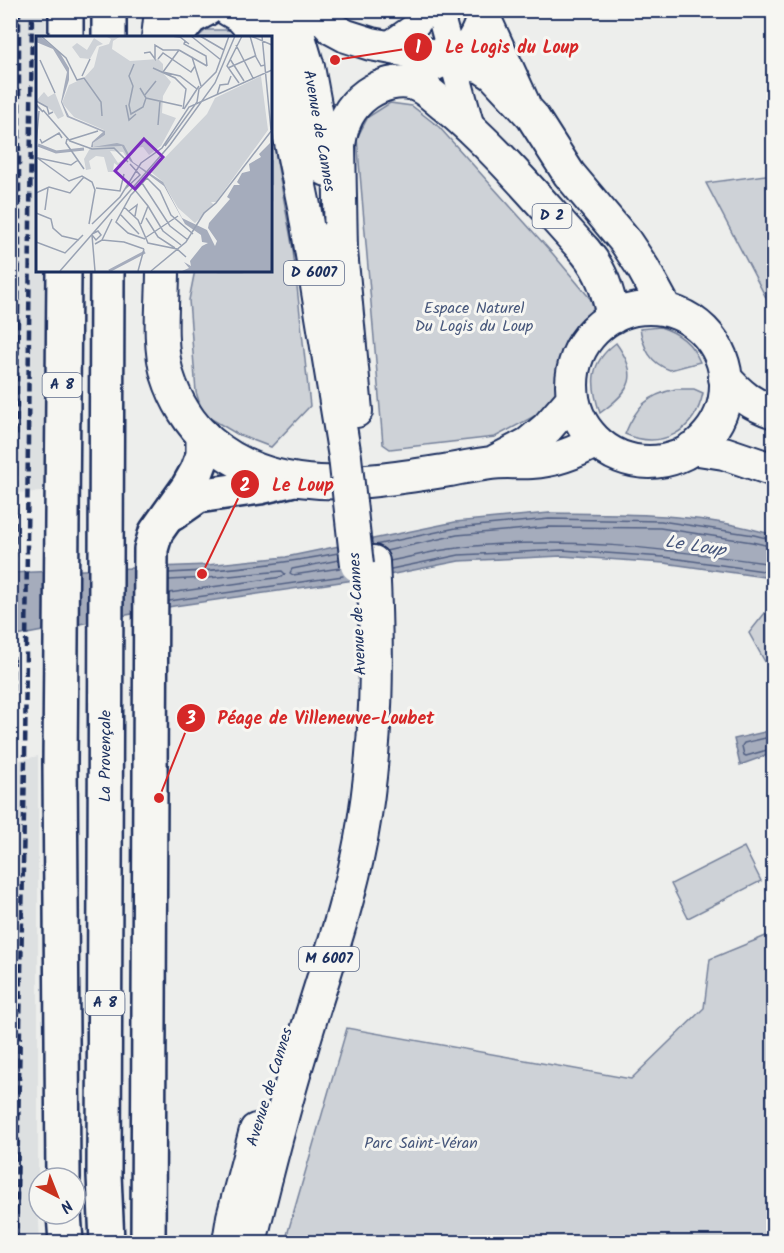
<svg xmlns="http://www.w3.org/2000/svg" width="784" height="1253" font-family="Kalam,sans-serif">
<rect width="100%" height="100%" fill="#edeeec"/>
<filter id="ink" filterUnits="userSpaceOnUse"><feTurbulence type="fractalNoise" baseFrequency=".0167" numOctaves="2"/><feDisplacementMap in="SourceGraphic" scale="12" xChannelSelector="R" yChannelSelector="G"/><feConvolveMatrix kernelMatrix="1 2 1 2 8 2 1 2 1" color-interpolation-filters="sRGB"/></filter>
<g filter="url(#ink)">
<!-- built -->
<path fill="#dde0e1" d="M10,11H46V37L38,38V270H45L44,492L11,493Z
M38,756V1202L40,1242H11V762Z"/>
<!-- green -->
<path fill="#ced2d7" stroke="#74809a" stroke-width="1.5" d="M206,30H234L244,38H197Z
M390,103L412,106L439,127L553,254L598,308L582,324L565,361L564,388L559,403L495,437L390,449L383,444L357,138L368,117Z
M270,123L293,250L310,406L271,447L237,434L203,414L196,392L189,300L195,270H270Z
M773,174H774L773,311L706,183Z
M660,327C679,333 692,343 700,362L670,370C650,363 644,349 640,329Z
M616,343C640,376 632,390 600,413C590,384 589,363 616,343Z
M676,389H694L703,393C695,432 661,450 625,434C636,407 647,395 676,389Z
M773,603V676L749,633Z
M744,847L761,881L688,918L671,884Z
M773,933V1242H285L347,1028L631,1079L704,1008L710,959Z"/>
<!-- water -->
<path fill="#a5acbc" stroke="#6e7a96" stroke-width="1.5" d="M549,513C623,514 701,512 773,535V581L764,577L664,563L562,556L459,561L389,575L174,606L11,637L10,573L207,565L286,557L455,522Z
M773,730V753L740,765L734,739Z"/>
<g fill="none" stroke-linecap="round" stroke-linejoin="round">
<!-- shore -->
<path stroke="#526184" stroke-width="1.5" d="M375,545L456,528L549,519L661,521L754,535L774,540
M386,551L457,535L549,527L660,528L752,542L774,547
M339,560L292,569L290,573L293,575L340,568
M390,561C413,557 435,550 458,548C561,535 664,549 766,563L774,566
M391,569L459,555L562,550L664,557L764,571L774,574
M169,573C226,570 282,564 338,553
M169,593L282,577L285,574L282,571L208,578L169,580
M169,601L343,576
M774,736L744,743L742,746L744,755L746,756L774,748"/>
<!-- tertiary casing -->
<g stroke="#1b2f5e" stroke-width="30">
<path id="tertiary" d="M439,10L471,127
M484,10L526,102
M386,47L413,28L428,10
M401,82C441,64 472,59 481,10"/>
</g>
<!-- primary casing -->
<g stroke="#1b2f5e" stroke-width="36">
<path id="primary" d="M229,10L241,17L260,38
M268,10L274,33L280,89L304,206L345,457
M291,10L308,67L327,170
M315,10L333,29L346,36L371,44L452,59L482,67L494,75L532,116L569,174L625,241L643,268L666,310
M158,38L161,10
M175,38L191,18L206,10
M338,231L341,251L356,411
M341,251L339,145C342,123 349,107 367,94C380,85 399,79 414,84C426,88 435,98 444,105C496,148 540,202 585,251C602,271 608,292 613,317
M163,270C163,304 158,341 167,374C175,400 190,425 210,442C277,500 371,482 450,470C464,467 477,465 491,463C504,461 518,463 532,462C554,461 577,452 596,441
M572 385a77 77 0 1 1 154 0a77 77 0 1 1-154 0Z
M725,378C741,396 751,404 774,412
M692,448L724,453L774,470
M496,461L528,444L547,428L573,398
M229,1242L233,1217L256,1130
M250,1242C266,1176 283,1110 303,1044C323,976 348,909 361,839C378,747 378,655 373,562"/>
</g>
<!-- motorway casing -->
<g stroke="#1b2f5e" stroke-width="38">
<g id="motorway">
<path d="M66,38V10"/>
<path d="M109,38V10"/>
<path d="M172,514L198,496L260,487L290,480"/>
<path d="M63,1178L60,764L64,270"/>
<path d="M64,1214L66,1242"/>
<path id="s1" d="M107,1242L104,1175L107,270"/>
<path d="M148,1242L151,549L156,532L188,487L197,471L203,455V436"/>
</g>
</g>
<!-- tertiary -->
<use href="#tertiary" stroke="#f6f6f2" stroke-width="26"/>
<!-- primary -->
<use href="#primary" stroke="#f6f6f2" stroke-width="32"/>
<!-- motorway -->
<use href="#motorway" stroke="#f6f6f2" stroke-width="33"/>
<!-- rail -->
<path stroke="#1b2f5e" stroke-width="4.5" stroke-dasharray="9 4.5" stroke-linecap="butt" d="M10,854L19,254V10
M16,1242L25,759L32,10"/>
<!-- primary-bridge casing -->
<g stroke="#1b2f5e" stroke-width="36" stroke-linecap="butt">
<path id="primary-bridge" d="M345,457L357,565"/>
</g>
<!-- primary-bridge -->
<use href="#primary-bridge" stroke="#f6f6f2" stroke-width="32"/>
</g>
</g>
<g text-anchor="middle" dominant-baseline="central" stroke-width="6" stroke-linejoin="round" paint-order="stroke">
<!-- shield labels -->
<g fill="#f6f6f2" stroke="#5d6b8a" stroke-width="1.5">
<rect x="532.5" y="204" width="39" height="24" rx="4.5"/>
<rect x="284" y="261" width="60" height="24" rx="4.5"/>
<rect x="42.5" y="373" width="39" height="24" rx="4.5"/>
<rect x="299" y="947" width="60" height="24" rx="4.5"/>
<rect x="85.5" y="991" width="39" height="24" rx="4.5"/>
</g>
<g font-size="15" font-weight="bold" fill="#1b2f5e">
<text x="552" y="216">D 2</text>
<text x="314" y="273">D 6007</text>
<text x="62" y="385">A 8</text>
<text x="329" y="959">M 6007</text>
<text x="105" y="1003">A 8</text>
</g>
<!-- street labels -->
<g font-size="16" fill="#1b2f5e" stroke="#f6f6f2">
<text transform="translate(319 131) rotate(80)">Avenue de Cannes</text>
<text transform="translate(358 614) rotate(-93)">Avenue de Cannes</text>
<text stroke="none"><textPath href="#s1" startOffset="486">La Provençale</textPath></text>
<text transform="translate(270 1087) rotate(-73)">Avenue de Cannes</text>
</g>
<!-- park labels -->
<g font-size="16" fill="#48587c" stroke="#f6f6f2">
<text x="474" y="308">Espace Naturel<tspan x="474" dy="18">Du Logis du Loup</tspan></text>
<text x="421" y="1143">Parc Saint-Véran</text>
</g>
<!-- water labels -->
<g font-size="18" font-style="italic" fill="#44547a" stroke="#f6f6f2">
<text transform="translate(695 547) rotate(9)">Le Loup</text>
</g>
</g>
<!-- overview -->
<g transform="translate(36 36)">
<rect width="236" height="236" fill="#edeeec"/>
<path d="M69,0H85L77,5L76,13L94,25L122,23L127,28V37L135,46L127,60L126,77L140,82L125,110L113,119L107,111L100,112L90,121L87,116L74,115L82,127L87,124L85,132L78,127L77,136H72L68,121L60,120L53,125L55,133L50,134L48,123L57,107L69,99L68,94L38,81L26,67L33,49L48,42L58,31L63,11L73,8L75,3ZM58,2L67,8L61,10L54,23L44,22L36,11L41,7L51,14ZM225,40L232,94L180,166H175L178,169L159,187L142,172L126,145L115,136L171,78L179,62ZM8,56L12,61L19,57L28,80L22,83L17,75L0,65Z" fill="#ced2d7"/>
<path d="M0,1H5L24,17L33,32V44L26,66L33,80L69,95V99L57,107V111L81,107L88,109L97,126L127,146L146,182L171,194L179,210L181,205L172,192L173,187L194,163L191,161L198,149H204L201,146L206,137L214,135L213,128L225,121L223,118L234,107L235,235H146L153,232L148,226L155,230L154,225L166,210L172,207L166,206L165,199L149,188L128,150L94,125L86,110L55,111L56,106L67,96L31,81L25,66L31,36L17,13L0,6Z" fill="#a5acbc"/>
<path fill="none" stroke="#a5acbc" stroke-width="3" d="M2,109L20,116L48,113M73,235L109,216"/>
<path fill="none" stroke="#99a2b3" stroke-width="1.5" d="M5,0L30,22L41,44L48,42L65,66L66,80M135,0L144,1L153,8M155,0L185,24M164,0L188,14M214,0L220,21L225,30L229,29M215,0L236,9M226,0L235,94M149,5L148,8L170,20L171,30M200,9L217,42M143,14L171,30M108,17L114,16L119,23V9L127,14H143M156,21L165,50M122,23L127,17L155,36L159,30M194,23L208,45M4,24L19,57M98,28L93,40L97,50L93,69L95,78L107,71L110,62M117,32L139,42L150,53L147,73M192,32L219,20M127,36L144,40L161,53M127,36L143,14M46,40L54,23M203,47L191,30L206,0M104,52L110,62L146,70M181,59L184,49L192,48L195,40M108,60L120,45M0,65L11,71L13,78L17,76M0,68L7,76L0,69M90,69L93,84L100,78M148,73L163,50M7,74L34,105L56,113L78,112L92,126M122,89L124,65M4,103L6,107L23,97L26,102M31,103L30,107L48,133M33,104L62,95M0,109L3,75M129,110L161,66L163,53L180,36L193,0M0,121L33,145L46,140L56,146L59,154L53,188M2,122L35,129L42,124M106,147L134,190L152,204M60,152L84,155L88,138M89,153L104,139L94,128M99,154L112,170L105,188M0,157L13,151L34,157L48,141M112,170L127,195L145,209M88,171L102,184L112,207L141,213L150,221M9,174L12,152M93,175L101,169L99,180M0,177L15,183L17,192L26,200L43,204M84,178L103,198M110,182L122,201L139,212M56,188L84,161L105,127L126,112L153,71L236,34M56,198L62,195L65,199L60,204L56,199M56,199L59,235M109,202L142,180M109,203L92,197L80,186L95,159L111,142L124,155L135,179L157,198M66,204L76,183M0,206L29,217L47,199M59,208L66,204L88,206L108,213M24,235L134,109L179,47L199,0M102,235L108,213M115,235L150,206L168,177L180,167L236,94"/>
<path fill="#7b2cbf" fill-opacity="0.15" stroke="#7b2cbf" stroke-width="3" d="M108,103L127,121L99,153L79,135Z"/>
<rect width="236" height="236" fill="none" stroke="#1b2f5e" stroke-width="3"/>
</g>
<!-- callouts -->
<path fill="none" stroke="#d62828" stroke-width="2" d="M335 60L418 47M202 574L245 484M159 798L191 718"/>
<g fill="#d62828" stroke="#f6f6f2" stroke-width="2">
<circle cx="335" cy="60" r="6"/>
<circle cx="202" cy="574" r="6"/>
<circle cx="159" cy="798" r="6"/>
<circle cx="418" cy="47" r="15"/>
<circle cx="245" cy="484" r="15"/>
<circle cx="191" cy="718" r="15"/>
</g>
<g font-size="18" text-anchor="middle" font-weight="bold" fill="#fff">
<text x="418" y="53">1</text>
<text x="245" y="491">2</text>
<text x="191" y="724">3</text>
</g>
<g font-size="18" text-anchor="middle" font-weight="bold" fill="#d62828" stroke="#f6f6f2" stroke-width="6" stroke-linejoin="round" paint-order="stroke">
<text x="512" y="53">Le Logis du Loup</text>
<text x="303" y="491">Le Loup</text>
<text x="326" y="724">Péage de Villeneuve-Loubet</text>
</g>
<!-- margin -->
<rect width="784" height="1253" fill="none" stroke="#f6f6f2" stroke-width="36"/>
<rect x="18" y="18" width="748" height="1217" fill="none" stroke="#1b2f5e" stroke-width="2" filter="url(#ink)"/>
<!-- north arrow -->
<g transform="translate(57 1196) rotate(138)"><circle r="28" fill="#f6f6f2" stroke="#9ea6b7" stroke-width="1.5"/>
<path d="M0-4.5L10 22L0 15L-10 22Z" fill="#c8321e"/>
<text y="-9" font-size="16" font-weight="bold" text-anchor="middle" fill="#1b2f5e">N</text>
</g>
</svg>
